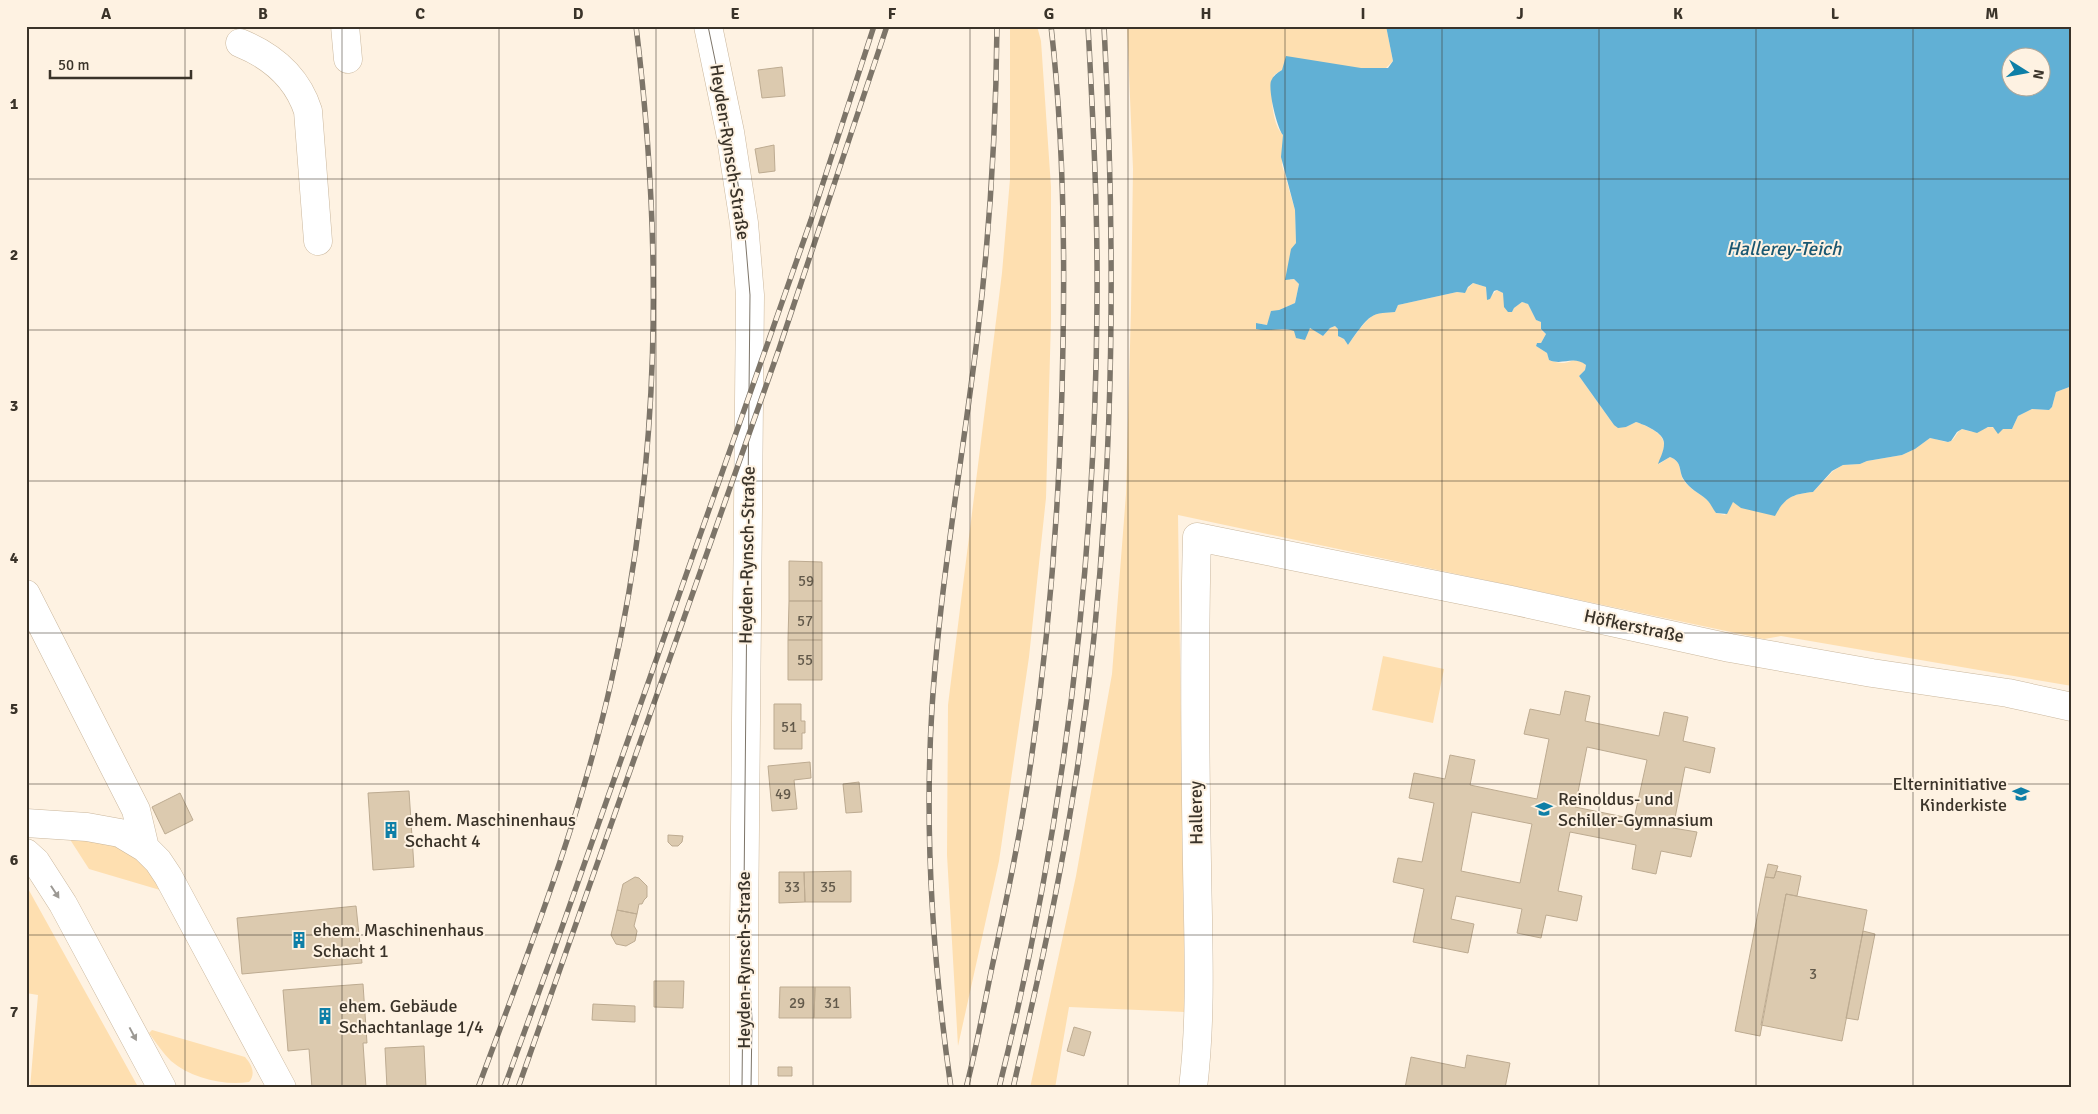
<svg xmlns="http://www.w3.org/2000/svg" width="2098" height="1114" font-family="Signika,sans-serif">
<rect width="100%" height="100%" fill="#fef2e2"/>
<!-- green -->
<path fill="#fedfb0" d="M1010,26H1037L1041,41L1051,187V320L1046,498L1029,657L999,861L958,1046L947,855L948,705L1002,273L1010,179Z
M1127,26H1386L1393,61L1385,69L1282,70L1274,75C1270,90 1271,124 1283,135L1282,165L1295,210L1296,243L1294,247L1290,280L1294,279L1299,284L1295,303L1279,310L1267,325L1256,323C1273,331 1292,332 1311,328L1323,336L1330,328L1335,326L1338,329L1339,337L1344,339L1348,345C1352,339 1365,321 1371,317C1376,312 1387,313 1395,312L1398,305L1457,292L1463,293L1473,283L1486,287L1487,300L1497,290L1503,293L1512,312L1514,308L1522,302L1528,304L1536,320L1541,322V330L1546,334L1541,343H1537L1536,346L1547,353L1549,360C1553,361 1558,363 1562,363C1573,363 1574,355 1586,365L1585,370L1579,376L1614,425L1626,427L1636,422C1645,425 1664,433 1664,444C1664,450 1661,458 1659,464L1670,457C1683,462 1678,471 1684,481C1690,489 1699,493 1706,499C1710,502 1713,508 1716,513L1725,515L1733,502L1775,515C1785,497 1793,494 1813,492L1833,471L1843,465L1860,464L1867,461L1902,455L1915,449L1930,438C1936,438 1946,444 1951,441C1956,438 1956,432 1962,429L1972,432L1989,427L2012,429L2018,416L2032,409L2049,410L2052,407L2056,392L2072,386V686L1781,636L1764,639L1178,515L1185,1012L1069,1007L1055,1088H1030L1076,876L1112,674L1126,494L1131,309L1133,169Z
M1383,656L1444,669L1433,723L1372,710Z
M72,838L120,847L147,867L160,890L89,869L71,841Z
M26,885L137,1085V1088H30L38,995L26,993Z
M152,1030L245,1057C252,1065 256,1074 249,1082C224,1086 191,1078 171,1061C163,1053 156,1043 149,1033Z"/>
<!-- water -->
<path fill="#61b0d5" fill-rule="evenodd" d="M1386,26H2072V386L2056,392L2052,407L2049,410L2032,409L2018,416L2012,429H2003L1998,434L1993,427H1988L1977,433L1962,429L1957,432L1951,441L1948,442L1930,438L1915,449L1902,455L1867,461L1860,464L1843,465L1832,471L1813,492C1793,494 1785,497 1775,516L1741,508L1733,502L1727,514L1716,513C1712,508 1710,502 1706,499C1699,493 1690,489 1684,480C1678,471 1683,462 1670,457L1658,464C1660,458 1664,451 1664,444C1665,433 1645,425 1636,422L1626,427L1618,428L1614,425L1579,376L1585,370L1586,365C1573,355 1563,366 1549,360L1547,353L1536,346L1537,343H1541L1546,334L1541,329V322L1536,320L1528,304L1522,302L1514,308L1512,312H1508L1504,307L1503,293L1497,290L1494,291L1490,299L1487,300L1486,287L1473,283L1468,287L1465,293L1457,292L1398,305L1395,312C1388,313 1377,312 1371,317C1365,320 1352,339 1348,345L1344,339L1338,336V329L1335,326L1330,328L1323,336L1310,328L1305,340L1296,338L1294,331C1281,327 1269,332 1256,329V323L1267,325L1271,311L1279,310L1295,303L1299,284L1294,279L1285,280L1291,249L1296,243L1295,210L1281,157L1283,135C1277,128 1268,90 1271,81C1273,76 1277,73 1282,70L1286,56L1361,68H1388L1393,61ZM2010,58H2040V88H2010Z"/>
<!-- building -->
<path fill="#dccaaf" stroke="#bdab91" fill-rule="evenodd" d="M782,67L785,96L762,98L758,70Z
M774,145L775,171L759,173L755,149Z
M789,561L822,562V601H789Z
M789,601H822V640H788Z
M788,640H822V680H788Z
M1565,691L1590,696L1585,721L1659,736L1664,712L1688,717L1683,741L1715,748L1710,773L1685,767L1673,828L1697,832L1691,857L1661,851L1656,874L1632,869L1636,845L1570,832L1558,891L1582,896L1577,921L1546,915L1541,938L1517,933L1522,909L1456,896L1451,919L1474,924L1468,953L1413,942L1424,889L1393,882L1398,858L1422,862L1434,803L1409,798L1414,773L1445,779L1450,755L1475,760L1470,785L1537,799L1549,739L1524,734L1530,709L1560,715ZM1587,747L1647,760L1634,819L1575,807ZM1472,812L1532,824L1520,883L1461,871Z
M774,704H801V721H805V733H802V749H774Z
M810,762L811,778L794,780L797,809L772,811L768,766Z
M859,782L862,812L846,813L843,784Z
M409,791L414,867L373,870L368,793Z
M180,793L193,820L165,834L152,807Z
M668,835L683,836L682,842L678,846H672L668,842Z
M1768,864L1778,866L1774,878L1765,877Z
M851,871V902H805L804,872Z
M1776,871L1801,876L1797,896L1786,894L1760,1036L1735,1031L1765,877L1774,878Z
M779,872H804L805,902L779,903Z
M635,877L639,878L647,886V897L644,900L642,904H639L637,914L617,910L623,884Z
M1786,894L1867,910L1842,1041L1761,1025Z
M356,906L362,963L242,974L237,918Z
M617,910L637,914L634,926L637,931L635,941L626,946L616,944L611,935Z
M1863,931L1875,934L1858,1020L1846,1018Z
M654,981H684L683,1008L654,1007Z
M363,984L367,1043H363L366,1088H312L309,1049L288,1051L283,990Z
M780,987H815L814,1018H779Z
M815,987H850L851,1018H814Z
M593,1004L635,1006V1022L592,1020Z
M1074,1027L1091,1032L1084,1056L1067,1051Z
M424,1046L426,1088H387L385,1048Z
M1467,1055L1510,1063L1505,1088H1405L1411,1057L1465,1068Z
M778,1067H792V1076H778Z"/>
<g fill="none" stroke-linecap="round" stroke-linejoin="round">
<!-- minor casing -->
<g stroke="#cab79d" stroke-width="29">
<path id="minor" d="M345,26L348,59
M240,43C272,56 297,77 308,111L318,241
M26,594L136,810L145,848L158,861L168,876L282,1088
M26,823L87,827L120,833L145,848
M26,853L36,862L63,904L162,1088
M1193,1088C1202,1014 1198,938 1197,864C1195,755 1194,646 1197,537L1511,600L1730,648L1872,673L2008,693L2072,707"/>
</g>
<!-- major casing -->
<g stroke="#cab79d" stroke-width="29">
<path id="major" d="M708,26L730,132L744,223L750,295L744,934V1088"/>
</g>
<!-- minor -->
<use href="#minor" stroke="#fff" stroke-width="28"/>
<!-- major -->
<use href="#major" stroke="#fff" stroke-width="28"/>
<!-- tram -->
<path stroke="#7d7569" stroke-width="1" d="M708,26L730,132L744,223L750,295L742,1088
M750,989L752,1019L751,1088"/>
<!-- rail casing -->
<g stroke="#7d7569" stroke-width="5.5">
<path id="rail" d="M478,1088C528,953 581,818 612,678C661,461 663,246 636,26
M504,1088L553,953L811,220L874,26
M518,1088L779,349L887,26
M951,1088C933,963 924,835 932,708C940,582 963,457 978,331C990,229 996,128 997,26
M966,1088C976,1050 983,1011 991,972C1006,902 1021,832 1031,761C1051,622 1061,483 1063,343C1065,238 1063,131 1051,26
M999,1088C1063,832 1095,569 1097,306C1098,212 1093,119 1088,26
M1013,1088C1034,997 1055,906 1070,814C1114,554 1118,289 1104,26"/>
</g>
<!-- rail -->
<use href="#rail" stroke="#fef2e2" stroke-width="4" stroke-dasharray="11" stroke-linecap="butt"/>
</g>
<!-- one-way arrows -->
<defs><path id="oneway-solid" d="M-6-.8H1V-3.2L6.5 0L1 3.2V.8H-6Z" transform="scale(1.25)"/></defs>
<g fill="#9c9994">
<use href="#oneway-solid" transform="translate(55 892) rotate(57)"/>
<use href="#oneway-solid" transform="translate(133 1034) rotate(62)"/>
</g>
<!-- grid -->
<path fill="none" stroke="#3a3329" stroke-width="1" stroke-opacity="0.55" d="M185,26V1088M342,26V1088M499,26V1088M656,26V1088M813,26V1088M970,26V1088M1128,26V1088M1285,26V1088M1442,26V1088M1599,26V1088M1756,26V1088M1913,26V1088M26,179H2072M26,330H2072M26,481H2072M26,633H2072M26,784H2072M26,935H2072"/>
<!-- icons -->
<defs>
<g id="school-bare" transform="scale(1.35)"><path d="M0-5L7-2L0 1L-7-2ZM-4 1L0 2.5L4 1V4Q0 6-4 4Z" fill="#0e7fa7" stroke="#fef2e2" stroke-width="2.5" paint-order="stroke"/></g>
<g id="building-bare" transform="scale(1.35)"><path d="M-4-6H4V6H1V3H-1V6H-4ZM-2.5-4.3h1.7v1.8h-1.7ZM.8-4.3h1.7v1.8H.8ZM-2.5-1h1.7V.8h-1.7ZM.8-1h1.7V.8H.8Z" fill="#0e7fa7" stroke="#fef2e2" stroke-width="2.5" paint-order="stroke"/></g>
</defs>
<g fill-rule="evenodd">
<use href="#school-bare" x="2021" y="794"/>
<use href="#school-bare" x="1544" y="809"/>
<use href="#building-bare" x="391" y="830"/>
<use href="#building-bare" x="299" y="940"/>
<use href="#building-bare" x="325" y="1016"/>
</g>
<g text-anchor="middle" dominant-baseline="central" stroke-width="4" stroke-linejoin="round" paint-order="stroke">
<!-- number labels -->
<g font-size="15" fill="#62594a">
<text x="806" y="581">59</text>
<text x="805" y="621">57</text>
<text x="805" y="660">55</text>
<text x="789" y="727">51</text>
<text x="783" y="794">49</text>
<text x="792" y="887">33</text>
<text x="828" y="887">35</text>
<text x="1813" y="974">3</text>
<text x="797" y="1003">29</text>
<text x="832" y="1003">31</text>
</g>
<!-- street labels -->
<g font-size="18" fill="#3a3329" stroke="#fef2e2">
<text transform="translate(730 152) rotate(81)">Heyden-Rynsch-Straße</text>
<text transform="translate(747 555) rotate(-89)">Heyden-Rynsch-Straße</text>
<text transform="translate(1634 626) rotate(12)">Höfkerstraße</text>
<text transform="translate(1196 813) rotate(-91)">Hallerey</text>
<text transform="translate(744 960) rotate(-90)">Heyden-Rynsch-Straße</text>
</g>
<!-- poi labels -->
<g font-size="18" fill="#3a3329" stroke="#fef2e2" text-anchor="start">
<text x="2007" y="784" text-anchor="end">Elterninitiative<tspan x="2007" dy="21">Kinderkiste</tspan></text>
<text x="1558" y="799">Reinoldus- und<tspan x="1558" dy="21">Schiller-Gymnasium</tspan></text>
<text x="405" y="820">ehem. Maschinenhaus<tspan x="405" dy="21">Schacht 4</tspan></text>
<text x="313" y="930">ehem. Maschinenhaus<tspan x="313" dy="21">Schacht 1</tspan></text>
<text x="339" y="1006">ehem. Gebäude<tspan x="339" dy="21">Schachtanlage 1/4</tspan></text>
</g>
<!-- water labels -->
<g font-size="19" font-style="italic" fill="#1a5872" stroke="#fef2e2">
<text x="1784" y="249">Hallerey-Teich</text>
</g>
</g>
<!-- border -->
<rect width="2098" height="1114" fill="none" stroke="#fef2e2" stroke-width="55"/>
<!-- north arrow -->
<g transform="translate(2026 72) rotate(101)"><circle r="24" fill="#fef2e2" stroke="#b0a698"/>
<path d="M0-4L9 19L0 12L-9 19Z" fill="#0e7fa7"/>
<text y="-8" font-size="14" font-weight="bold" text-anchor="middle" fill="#3a3329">N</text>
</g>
<!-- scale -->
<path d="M50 70v8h141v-8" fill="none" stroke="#3a3329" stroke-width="2.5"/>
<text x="58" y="70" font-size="15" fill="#3a3329" stroke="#fef2e2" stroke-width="4" paint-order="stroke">50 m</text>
<rect x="28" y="28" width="2042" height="1058" fill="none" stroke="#3a3329" stroke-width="2"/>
<g font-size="16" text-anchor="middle" font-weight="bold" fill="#3a3329">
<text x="106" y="19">A</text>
<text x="263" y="19">B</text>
<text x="420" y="19">C</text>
<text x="578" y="19">D</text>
<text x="735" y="19">E</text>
<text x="892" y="19">F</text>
<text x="1049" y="19">G</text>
<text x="1206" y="19">H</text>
<text x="1363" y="19">I</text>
<text x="1520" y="19">J</text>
<text x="1678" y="19">K</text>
<text x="1835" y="19">L</text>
<text x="1992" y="19">M</text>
<text x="14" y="109">1</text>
<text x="14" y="260">2</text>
<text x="14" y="411">3</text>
<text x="14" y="563">4</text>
<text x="14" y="714">5</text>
<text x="14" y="865">6</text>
<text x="14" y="1017">7</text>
</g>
</svg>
